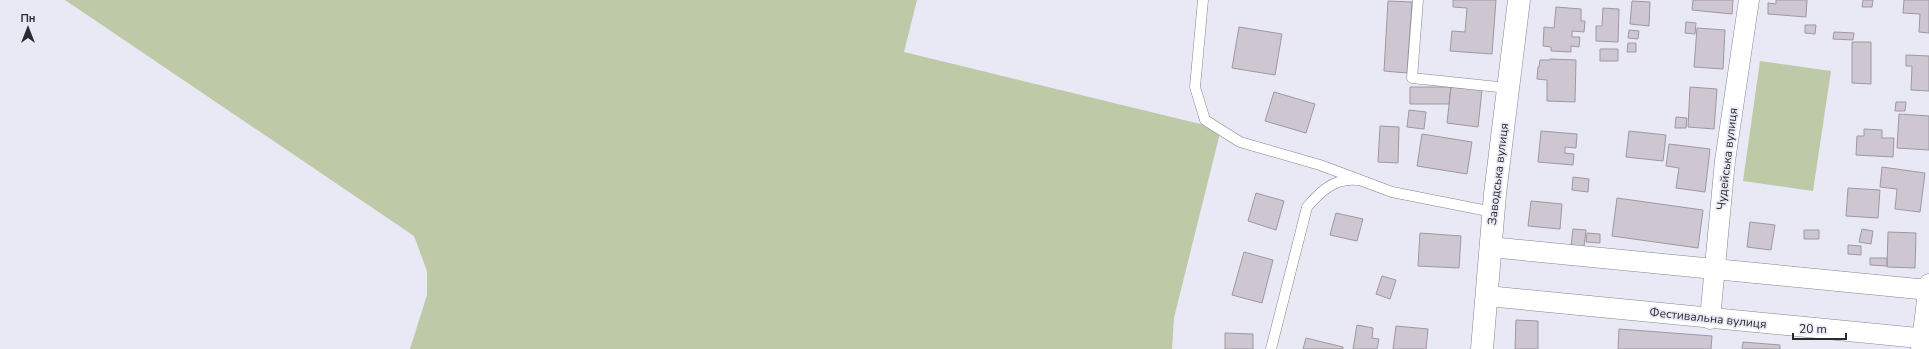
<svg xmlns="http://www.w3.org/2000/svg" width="1929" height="349" font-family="'Nunito Sans',sans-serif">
<rect width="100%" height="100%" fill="#e8e9f5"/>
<!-- green -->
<path fill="#becaa7" d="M65,0H917L904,52L1221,129L1174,318L1172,349H410L427,295V271L414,236Z
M1760,61L1831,71L1813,191L1743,181Z"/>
<!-- building -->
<path fill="#cec6d1" stroke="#9f98a2" d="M1453,0H1496L1492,54L1450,51L1452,31L1465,32L1467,8L1453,7Z
M1693,0H1733L1732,14L1692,10Z
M1776,0H1807L1806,17L1768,14V3L1776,4Z
M1863,0H1873L1872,7H1862Z
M1904,0H1929V33L1919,32L1920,14L1903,13Z
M1388,1L1412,2L1407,73L1384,71Z
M1632,1L1650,2L1649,26L1630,24Z
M1556,7L1581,9V21H1585L1584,32L1572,31V37H1580L1579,47L1571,46V52L1551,51V47L1543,46L1544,27L1554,28Z
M1603,8L1619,9L1618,42L1596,41V26H1602Z
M1686,22L1696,23L1695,34L1685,33Z
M1805,25H1816L1815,34L1805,33Z
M1239,27L1282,34L1275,75L1232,68Z
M1697,28L1725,30L1723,69L1694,67Z
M1629,30L1639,31L1638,39L1628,38Z
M1834,32L1854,33L1853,40L1833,39Z
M1852,42H1871V84L1852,83Z
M1628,43H1636V52H1627Z
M1600,49H1618V61H1600Z
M1906,55L1929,56V91L1911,90L1912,66H1906Z
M1550,59L1576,60L1575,102L1547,101V80L1537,79L1538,67H1539L1540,60H1550Z
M1410,87H1451L1449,104H1410Z
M1451,87L1482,90L1478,127L1447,123Z
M1690,87L1717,89L1714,129L1688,127Z
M1274,92L1315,104L1306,133L1265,121Z
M1896,102H1906L1905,111H1895Z
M1409,110L1426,112L1424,129L1407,127Z
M1899,114L1929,116V150L1897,148Z
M1676,117L1687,118L1686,128H1675Z
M1380,126L1399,127L1398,163L1378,162Z
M1864,129L1882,130V138H1894L1893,157L1856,155L1857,136H1864Z
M1541,131L1577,134L1576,148L1565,147V153L1574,154L1573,165L1538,162Z
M1629,131L1666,135L1663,161L1626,157Z
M1422,134L1472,142L1467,174L1417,166Z
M1669,144L1710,149L1705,192L1676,188L1679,168L1666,166Z
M1882,167L1925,173L1920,212L1895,209L1897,189L1880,187Z
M1573,177L1589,179L1588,192L1572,190Z
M1848,188L1880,190L1878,218L1846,216Z
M1256,193L1284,201L1276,230L1248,221Z
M1617,198L1703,210L1698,248L1612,236Z
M1531,201L1562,204L1560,229L1528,226Z
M1336,213L1363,219L1357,241L1330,235Z
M1750,222L1775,225L1771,250L1747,247Z
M1573,229L1586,230L1584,247L1571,245Z
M1862,229L1873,231L1871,244L1859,242Z
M1804,230H1819V239H1804Z
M1888,232L1916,233L1915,268L1887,267Z
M1420,233L1461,236L1459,268L1418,266Z
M1587,233L1600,234V243L1586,242Z
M1848,245L1861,246V255L1848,254Z
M1244,252L1273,260L1262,303L1232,295Z
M1870,258H1887V266L1870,265Z
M1382,276L1396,280L1390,299L1376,294Z
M1516,320L1538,321V349H1515Z
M1357,325L1373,328L1372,338L1379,339L1377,349H1353Z
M1396,326L1428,329L1426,349H1393Z
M1619,329L1712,336L1711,349H1618Z
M1225,333L1253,334V349H1225Z
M1306,338L1343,347V349H1303Z
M1743,342L1780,345V349H1742Z"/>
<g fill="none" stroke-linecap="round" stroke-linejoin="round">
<!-- service casing -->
<g stroke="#848590" stroke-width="11">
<path id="service" d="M1203,0L1195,87L1205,120L1240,142L1320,165L1392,192L1493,212
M1418,0L1412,78L1508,88
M1271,349L1307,207C1321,191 1334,178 1357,180"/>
</g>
<!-- minor casing -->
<g stroke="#848590" stroke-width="21">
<path id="minor" d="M1490,247L1929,290
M1487,296L1929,339
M1710,319L1725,161L1749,0
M1921,349L1929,284"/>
</g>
<!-- secondary casing -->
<g stroke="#848590" stroke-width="23">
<path id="secondary" d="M1482,349L1495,194L1519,0"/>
</g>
<!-- service -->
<use href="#service" stroke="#fff" stroke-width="10"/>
<!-- minor -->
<use href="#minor" stroke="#fff" stroke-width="20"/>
<!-- secondary -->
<use href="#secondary" stroke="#fff" stroke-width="22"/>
</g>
<g text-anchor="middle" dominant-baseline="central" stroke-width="3.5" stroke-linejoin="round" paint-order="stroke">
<!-- street labels -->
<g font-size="12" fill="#2a2b2f" stroke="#e8e9f5">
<text transform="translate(1727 159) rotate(-83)">Чудейська вулиця</text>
<text transform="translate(1498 174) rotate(-83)">Заводська вулиця</text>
<text transform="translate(1708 318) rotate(6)">Фестивальна вулиця</text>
</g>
</g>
<!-- north arrow -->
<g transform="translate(28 28)" stroke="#e8e9f5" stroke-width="3" paint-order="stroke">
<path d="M0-3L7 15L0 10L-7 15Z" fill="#2a2b2f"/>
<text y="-6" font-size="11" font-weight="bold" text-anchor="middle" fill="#2a2b2f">Пн</text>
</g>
<!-- scale -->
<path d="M1793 333v6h53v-6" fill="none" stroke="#2a2b2f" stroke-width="2"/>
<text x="1799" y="333" font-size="12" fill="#2a2b2f" stroke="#e8e9f5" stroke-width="3" paint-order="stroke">20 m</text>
</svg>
